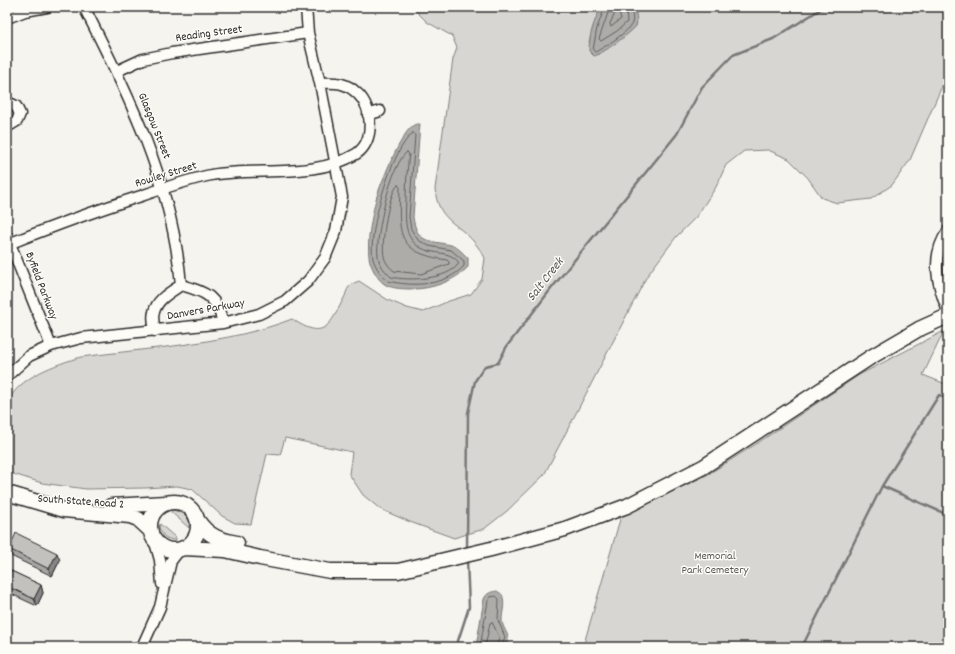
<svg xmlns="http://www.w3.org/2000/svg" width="955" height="654" font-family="Dekko,sans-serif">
<rect width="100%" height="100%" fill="#f5f4ef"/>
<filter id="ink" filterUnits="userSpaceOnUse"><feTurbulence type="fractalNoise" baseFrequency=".025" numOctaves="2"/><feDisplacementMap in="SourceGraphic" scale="8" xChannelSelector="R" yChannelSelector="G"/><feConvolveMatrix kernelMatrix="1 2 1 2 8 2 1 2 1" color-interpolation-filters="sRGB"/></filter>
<g filter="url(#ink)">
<!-- green -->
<path fill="#d7d6d2" stroke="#81807e" d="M412,7H602L593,27L589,42L598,55L634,28L636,25L634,7H948V72L910,160L892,185L871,199L837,203L822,198L808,178L789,159L768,150L744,151L726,165L716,187L696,217L676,237L647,276L544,475L507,511L484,529L454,538L410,522L380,509L363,495L349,474L352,452L285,438L280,455L267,454L251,524L235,523L222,516L192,489L177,486L145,488L86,489L42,483L7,472C7,460 4,412 7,404C17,377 57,364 81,357C149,348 228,344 292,319C326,342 330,324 345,296C346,292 348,287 351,285C353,283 357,282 359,281L388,300L407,308L423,312L449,301L471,294L482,279L485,258C482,252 478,247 474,242C457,222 438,221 435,189L453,59L457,48L452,36L427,22Z
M944,331L923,375L948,385V647H583L621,516L707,475L756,444L859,375Z
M173,510L185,514L189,521V528L171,512Z
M160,524L176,538V540C166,540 162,536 159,527Z"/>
<!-- water -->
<path fill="#adaca9" stroke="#797877" d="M602,7H634C636,12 638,21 636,26C632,32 601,55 594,56L589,51C589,36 594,19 602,7Z
M420,124L413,217C417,244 429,240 451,245C458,247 463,253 468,258V267C455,281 432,289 413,289C406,289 393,289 386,285C378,281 370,266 369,257C367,240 371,220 375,203C378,189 402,130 414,125C415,124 418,124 420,124Z
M497,591C500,593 503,594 503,598C505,605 502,613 502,620C503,632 513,635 505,647H476L484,599C487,593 490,592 497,591Z"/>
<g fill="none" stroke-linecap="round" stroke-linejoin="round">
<!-- shore -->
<path stroke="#5f5f5d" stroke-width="1" d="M605,7L597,28L593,50L595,52C602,49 630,31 632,23C634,18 631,11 631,7
M610,7L599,39L601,41L617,31L627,22L626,7
M618,8L621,19L611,27L610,24Z
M413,133L415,135L409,217L411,229L418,240L429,246L451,250L464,261V266C446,286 413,287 388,281C381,275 376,268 373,259C367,234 392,147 413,133Z
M407,152L409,154C407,169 406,185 406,200C405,221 403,244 429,251C440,254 452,252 459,263C449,280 408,281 391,277C385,271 379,265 378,256C375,237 391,163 407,152Z
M398,185L400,187C399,232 394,252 447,260L449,262V264L421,274L394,271C389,267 385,262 384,256C381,242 388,194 398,185Z
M480,647L488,601L490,597L496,596L499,599L498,620L505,637L502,647
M485,647L490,623L492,622L499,637L497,647"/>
<!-- stream -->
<path stroke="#797877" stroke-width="2.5" d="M882,486L948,515
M467,550L468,413L475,381L485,366L498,363L507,346L551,289L677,134L702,87L733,55L773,39L824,7
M456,647L469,607L467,559
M802,647L882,486L939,395L948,399"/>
<!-- minor casing -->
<g stroke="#2b2b2b" stroke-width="13">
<path id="minor" d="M84,7C129,95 173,185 181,285
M7,18L25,11L47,7
M117,71L143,59L172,53L308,33
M7,102L16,106L20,114L17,121L7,127
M368,115L380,111
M948,231C930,256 937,285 948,311
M7,236L51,346
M11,243C54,226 97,210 141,196C164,188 188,180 211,175C257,167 315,179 356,154C375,142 373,108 358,94C346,82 336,82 320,83
M155,331C154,326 152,317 154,312C157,299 171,292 181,285C207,292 217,297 223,323
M7,376L29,356L51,346L81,338L223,323L259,314L285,301L308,281L325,258L336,231L342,197L320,83L308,33L306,7
M154,539L160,560L162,584
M142,647L160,607L171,561L180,549"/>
</g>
<!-- secondary casing -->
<g stroke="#2b2b2b" stroke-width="17">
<path id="secondary" d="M7,493L64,510L130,516L138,519L151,531
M150 526a24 24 0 1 1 48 0a24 24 0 1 1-48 0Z
M111,506L166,503
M198,521C208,536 220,540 237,543
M183,548L225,550L260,558L330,571H398L491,549L565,529L627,506L703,467L871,357L919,329L948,316"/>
</g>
<!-- minor -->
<use href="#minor" stroke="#fdfcf7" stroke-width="10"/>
<!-- secondary -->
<use href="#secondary" stroke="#fdfcf7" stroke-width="14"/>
</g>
<!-- wall -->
<path fill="#a7a6a3" stroke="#2b2b2b" d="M9,549L60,560L52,576L11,556Z
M7,569L41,585L43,593L37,606L7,592Z"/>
<!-- shaded-wall -->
<path fill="#888785" stroke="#2b2b2b" d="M57,553L60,560L52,576L49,569Z
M41,585L43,593L37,606L34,599Z"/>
<!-- building -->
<path fill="#c2c1be" stroke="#2b2b2b" d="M16,533L57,553L49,569L9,549Z
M7,569L41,585L34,599L7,586Z"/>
</g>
<g text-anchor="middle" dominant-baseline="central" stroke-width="3" stroke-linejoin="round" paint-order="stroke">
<!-- street labels -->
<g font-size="12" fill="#2b2b2b" stroke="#fdfcf7">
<text transform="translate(209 34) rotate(-8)">Reading Street</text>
<text transform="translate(154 126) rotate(68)">Glasgow Street</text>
<text transform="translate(166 175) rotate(-17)">Rowley Street</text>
<text transform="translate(41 286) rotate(69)">Byfield Parkway</text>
<text transform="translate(206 310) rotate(-10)">Danvers Parkway</text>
<text transform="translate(81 502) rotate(4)">South State Road 2</text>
</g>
<!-- park labels -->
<g font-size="12" fill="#565655" stroke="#fdfcf7">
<text x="715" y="556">Memorial<tspan x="715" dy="14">Park Cemetery</tspan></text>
</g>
<!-- water labels -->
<g font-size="13" font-style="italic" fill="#585857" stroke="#fdfcf7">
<text transform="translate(546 280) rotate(-52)">Salt Creek</text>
</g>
</g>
<!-- margin -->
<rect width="955" height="654" fill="none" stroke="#fdfcf7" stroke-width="24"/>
<rect x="12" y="12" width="931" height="630" fill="none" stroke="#2b2b2b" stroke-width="1.5" filter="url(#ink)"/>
</svg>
